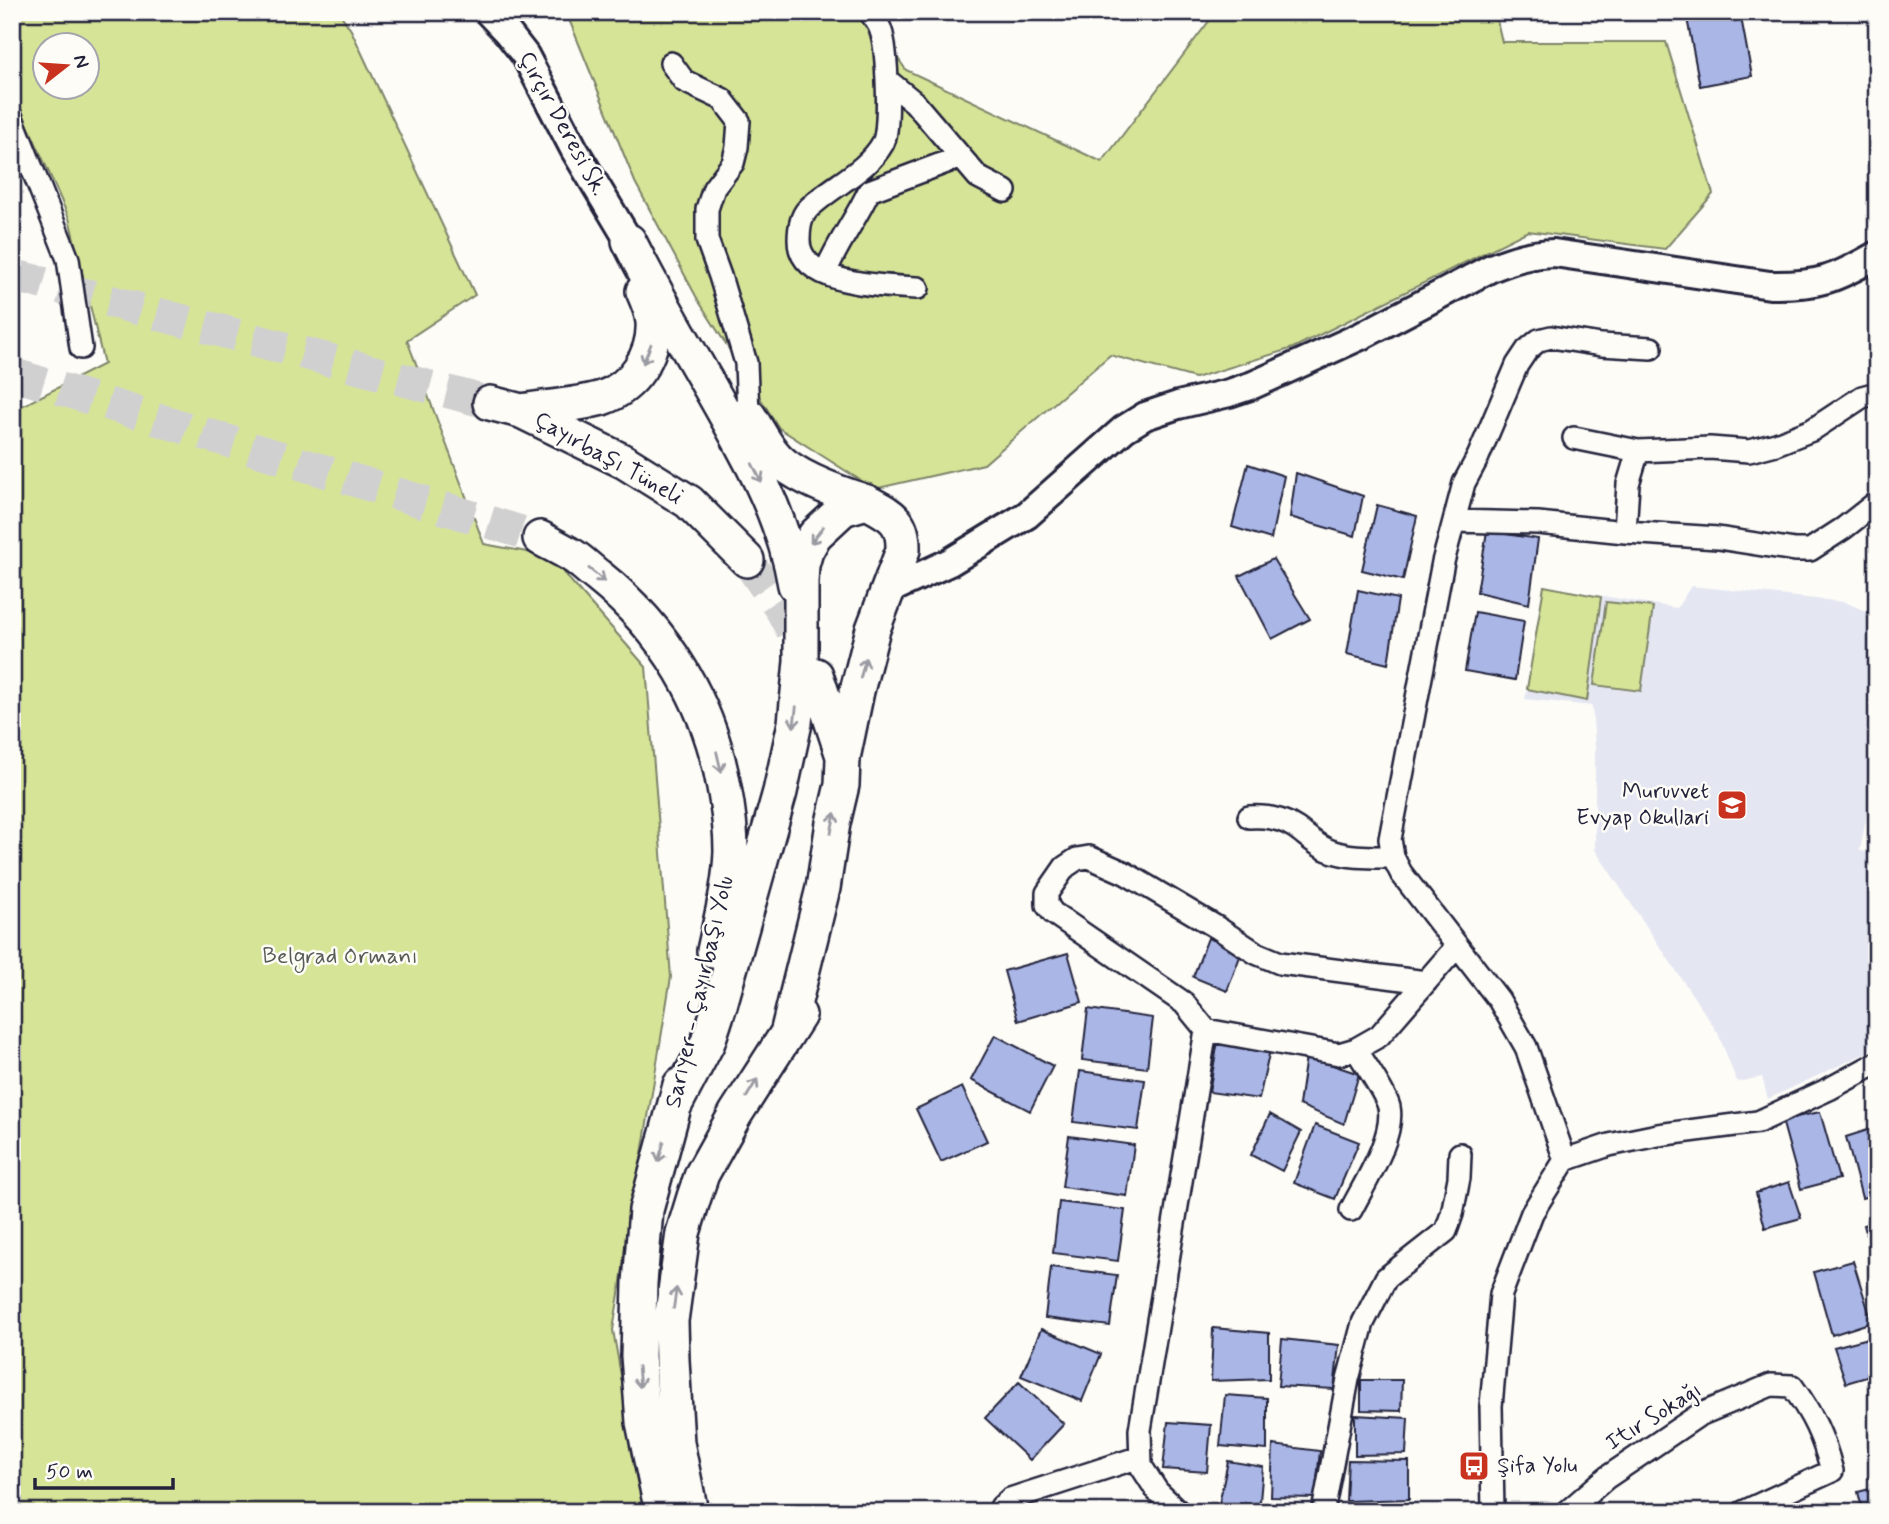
<svg xmlns="http://www.w3.org/2000/svg" width="1889" height="1524" font-family="Mynerve,sans-serif">
<rect width="100%" height="100%" fill="#fdfcf7"/>
<filter id="ink" filterUnits="userSpaceOnUse"><feTurbulence type="fractalNoise" baseFrequency=".0143" numOctaves="2"/><feDisplacementMap in="SourceGraphic" scale="14" xChannelSelector="R" yChannelSelector="G"/><feConvolveMatrix kernelMatrix="1 2 1 2 8 2 1 2 1" color-interpolation-filters="sRGB"/></filter>
<g filter="url(#ink)">
<!-- built -->
<path fill="#e4e7f2" d="M1691,586L1845,602L1877,616V760L1860,851L1873,853L1867,869L1877,872V1027L1868,1052L1768,1099L1762,1077L1737,1082L1718,1033L1595,850V747L1592,706L1525,699L1546,587L1677,608Z"/>
<!-- green -->
<path fill="#d6e497" stroke="#7c8369" stroke-width="2" fill-rule="evenodd" d="M12,12H339L351,30L475,295L407,340L484,544L549,556L646,667L671,977L613,1330L645,1512H12V411L104,364L69,218L12,89ZM46,46H88V88H46Z
M566,12H866L906,70L1102,162L1216,12H1495L1502,42H1666L1713,194L1665,249L1528,231L1293,348L1195,378L1110,355L984,464L874,489L779,428L698,300L635,182Z
M1544,586L1601,597L1587,701L1527,689Z
M1606,602L1653,607L1641,691L1594,685Z"/>
<!-- building -->
<path fill="#a9b6e6" stroke="#22223b" stroke-width="2" d="M1740,12L1752,76L1700,86L1686,13Z
M1248,464L1284,476L1271,539L1232,527Z
M1296,473L1363,496L1355,536L1290,517Z
M1377,505L1417,516L1403,580L1362,570Z
M1487,531L1538,539L1529,604L1477,592Z
M1273,559L1310,619L1272,639L1239,576Z
M1358,590L1398,599L1388,664L1347,654Z
M1475,612L1524,621L1515,680L1465,671Z
M1208,938L1242,951L1227,991L1193,977Z
M1068,953L1082,1002L1018,1021L1004,971Z
M1088,1009L1153,1018L1147,1068L1082,1060Z
M995,1035L1053,1066L1030,1111L971,1080Z
M1218,1041L1270,1050L1259,1099L1209,1092Z
M1306,1056L1359,1074L1344,1124L1299,1105Z
M1080,1071L1145,1080L1138,1130L1073,1122Z
M962,1087L987,1141L941,1162L916,1109Z
M1820,1112L1839,1179L1801,1189L1782,1120Z
M1270,1114L1301,1132L1282,1171L1251,1155Z
M1315,1125L1359,1142L1335,1199L1294,1183Z
M1877,1127V1194L1862,1198L1846,1137Z
M1069,1136L1134,1145L1127,1196L1062,1187Z
M1789,1182L1801,1218L1765,1228L1756,1193Z
M1059,1202L1125,1210L1118,1261L1053,1253Z
M1877,1222V1274L1864,1225Z
M1853,1261L1872,1322L1832,1335L1814,1272Z
M1051,1267L1117,1275L1110,1326L1045,1318Z
M1213,1328L1269,1333V1379L1211,1381Z
M1041,1329L1101,1354L1082,1401L1021,1376Z
M1876,1336L1877,1374L1846,1383L1834,1347Z
M1282,1339L1339,1345L1334,1389L1278,1386Z
M1361,1380H1402L1401,1411L1361,1410Z
M1019,1382L1064,1424L1030,1460L985,1418Z
M1225,1395L1267,1398V1450L1220,1446Z
M1355,1415L1408,1418L1406,1454L1355,1455Z
M1168,1422L1211,1425L1207,1472L1163,1469Z
M1273,1445L1320,1451L1315,1498L1271,1497Z
M1348,1460L1409,1461V1499L1346,1501Z
M1228,1461L1263,1467L1259,1512L1218,1509Z
M1877,1487V1512H1863L1858,1492Z"/>
<g fill="none" stroke-linecap="round" stroke-linejoin="round">
<!-- primary-tunnel -->
<path stroke="#d1d0d1" stroke-width="33" stroke-dasharray="33 17" stroke-linecap="butt" d="M12,275L490,403
M12,374L540,538
M747,560L782,611L805,654"/>
<!-- minor casing -->
<g stroke="#22223b" stroke-width="26">
<path id="minor" d="M870,12C874,18 879,24 881,31C887,48 891,128 883,143C866,173 830,186 807,210C800,218 799,230 799,240C799,286 885,286 918,288
M671,63L684,81L722,99L739,121L737,147L733,163L714,188L707,209V240L720,276L746,363L748,414
M887,80L914,102L978,177L1005,191
M12,118L68,259L81,348
M825,273C837,244 856,219 869,191L960,157
M1574,438L1638,451L1710,448L1749,451L1776,444L1812,430L1862,397L1877,393
M1638,451L1628,484L1625,532L1718,538L1795,550H1810L1844,528L1877,502
M1454,521L1464,483L1478,457L1517,365L1527,350L1539,340L1551,337L1601,345L1651,348
M1249,817C1265,816 1282,818 1296,828C1306,835 1316,845 1328,850C1348,858 1372,857 1393,857
M1426,982L1280,963L1256,953L1218,928L1125,873L1089,857L1077,859L1065,867L1047,893V905L1053,913L1184,1003L1206,1030L1339,1054L1356,1049L1379,1036L1457,946
M1565,1160L1526,1047L1499,1000L1401,873L1393,857L1390,839L1443,562L1454,521L1538,523L1625,532
M1351,1210C1364,1184 1395,1137 1389,1107C1386,1094 1364,1063 1356,1049
M999,1512L1001,1507L1010,1499L1140,1457
M1179,1512L1157,1491L1141,1466L1140,1430L1206,1030
M1323,1512L1348,1379L1363,1323L1386,1278L1446,1231L1452,1214L1459,1178L1460,1154
M1493,1512L1491,1406L1501,1294L1532,1213L1565,1160L1609,1145L1658,1135L1758,1122L1829,1089L1877,1063
M1567,1512L1606,1478L1699,1415L1771,1385L1792,1386C1813,1415 1823,1436 1832,1471L1743,1512"/>
</g>
<!-- tertiary casing -->
<g stroke="#22223b" stroke-width="32">
<path id="tertiary" d="M488,12L507,32L525,55L574,149L629,241
M887,591L950,562L1027,515L1124,429L1145,416L1178,405L1229,393L1253,385L1363,335L1491,268C1514,259 1529,254 1554,253L1770,285C1819,286 1835,279 1877,255"/>
</g>
<!-- primary casing -->
<g stroke="#22223b" stroke-width="38">
<path id="primary" d="M629,241C664,312 707,379 744,449C767,491 787,537 795,585
M490,403L521,411L625,462L689,502L747,560
M521,411C547,407 578,405 602,398C634,387 655,354 653,322C652,312 647,300 643,291
M749,416C758,430 766,447 777,458C796,478 842,494 867,502
M540,538C551,544 563,550 573,556C582,562 590,570 598,576C666,630 709,703 724,787C728,808 731,830 731,851C730,885 721,918 714,951
M816,675L843,756
M675,1105L708,1042L720,1005L780,792L795,723L801,661V582L802,565L806,551L815,535L843,509L867,502C891,515 904,520 903,550L873,629L857,691L843,758L842,785L833,823L823,888L787,1034
M662,1512L643,1422L638,1356L640,1283L646,1210L680,1085
M691,1512L677,1443L672,1360L671,1321L683,1233L694,1197L702,1174L736,1113L799,1015"/>
</g>
<!-- minor -->
<use href="#minor" stroke="#fdfcf7" stroke-width="21"/>
<!-- tertiary -->
<use href="#tertiary" stroke="#fdfcf7" stroke-width="26"/>
<!-- primary -->
<use href="#primary" stroke="#fdfcf7" stroke-width="33"/>
</g>
<!-- one-way arrows -->
<defs><path id="oneway-shaft" d="M-6 0H5M1.5-3L5.5 0L1.5 3" fill="none" stroke-width="1.6" stroke-linecap="round" stroke-linejoin="round" transform="scale(1.75)"/></defs>
<g stroke="#9a9aa2">
<use href="#oneway-shaft" transform="translate(647 354) rotate(112)"/>
<use href="#oneway-shaft" transform="translate(757 473) rotate(63)"/>
<use href="#oneway-shaft" transform="translate(817 535) rotate(128)"/>
<use href="#oneway-shaft" transform="translate(597 575) rotate(39)"/>
<use href="#oneway-shaft" transform="translate(863 668) rotate(-75)"/>
<use href="#oneway-shaft" transform="translate(795 717) rotate(97)"/>
<use href="#oneway-shaft" transform="translate(719 762) rotate(77)"/>
<use href="#oneway-shaft" transform="translate(833 823) rotate(-79)"/>
<use href="#oneway-shaft" transform="translate(752 1088) rotate(-59)"/>
<use href="#oneway-shaft" transform="translate(661 1152) rotate(106)"/>
<use href="#oneway-shaft" transform="translate(675 1298) rotate(-82)"/>
<use href="#oneway-shaft" transform="translate(639 1377) rotate(85)"/>
</g>
</g>
<!-- icons -->
<defs>
<g id="school-square" transform="scale(1.575)"><rect x="-9" y="-9" width="18" height="18" rx="4" fill="#c8321e" stroke="#fdfcf7"/><path d="M0-5L7-2L0 1L-7-2ZM-4 1L0 2.5L4 1V4Q0 6-4 4Z" fill="#fff"/></g>
<g id="bus-square" transform="scale(1.575)"><rect x="-9" y="-9" width="18" height="18" rx="4" fill="#c8321e" stroke="#fdfcf7"/><path d="M-5-6H5V4H4V6H2V4H-2V6H-4V4H-5ZM-3.5-4V0h7V-4ZM-3.5 1.2v1.5H-2V1.2ZM2 1.2v1.5H3.5V1.2Z" fill="#fff"/></g>
</defs>
<g fill-rule="evenodd">
<use href="#school-square" x="1732" y="805"/>
<use href="#bus-square" x="1474" y="1466"/>
</g>
<g text-anchor="middle" dominant-baseline="central" stroke-width="5" stroke-linejoin="round" paint-order="stroke">
<!-- street labels -->
<g font-size="23" fill="#22223b" stroke="#fdfcf7">
<text transform="translate(562 124) rotate(61)">Çırçır Deresi Sk.</text>
<text transform="translate(608 459) rotate(29)">Çayırbaşı Tüneli</text>
<text transform="translate(700 992) rotate(-77)">Sarıyer - Çayırbaşı Yolu</text>
<text transform="translate(1654 1417) rotate(-32)">Itır Sokağı</text>
</g>
<!-- poi labels -->
<g font-size="23" fill="#22223b" stroke="#fdfcf7" text-anchor="end">
<text x="1709" y="792">Muruvvet<tspan x="1709" dy="26">Evyap Okullari</tspan></text>
<text x="1497" y="1466" text-anchor="start">Şifa Yolu</text>
</g>
<!-- park labels -->
<g font-size="23" fill="#585c57" stroke="#fdfcf7">
<text x="340" y="957">Belgrad Ormanı</text>
</g>
</g>
<!-- margin -->
<rect width="1889" height="1524" fill="none" stroke="#fdfcf7" stroke-width="42"/>
<rect x="21" y="21" width="1847" height="1482" fill="none" stroke="#22223b" stroke-width="2.5" filter="url(#ink)"/>
<!-- north arrow -->
<g transform="translate(66 66) rotate(73)"><circle r="33" fill="#fdfcf7" stroke="#a5a5ac" stroke-width="2"/>
<path d="M0-5L12 26L0 18L-12 26Z" fill="#c8321e"/>
<text y="-10" font-size="19" font-weight="bold" text-anchor="middle" fill="#22223b">N</text>
</g>
<!-- scale -->
<path d="M35 1478v10h138v-10" fill="none" stroke="#22223b" stroke-width="3.5"/>
<text x="46" y="1478" font-size="21" fill="#22223b" stroke="#fdfcf7" stroke-width="5" paint-order="stroke">50 m</text>
</svg>
